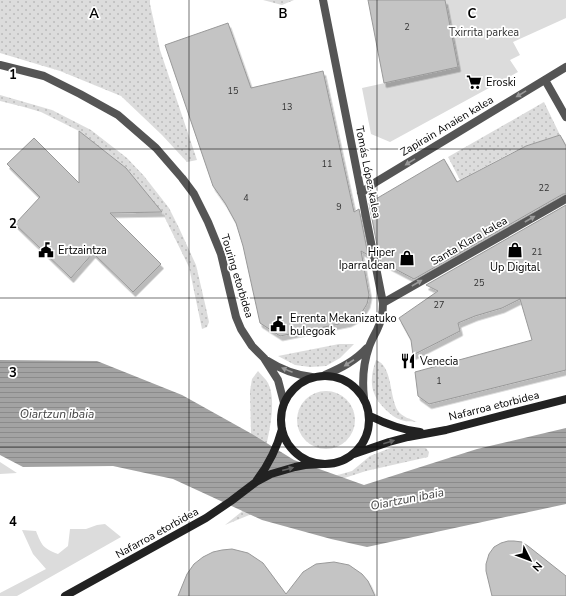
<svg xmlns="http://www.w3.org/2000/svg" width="566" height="596" font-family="'Nunito Sans',sans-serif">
<defs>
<pattern id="grass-dots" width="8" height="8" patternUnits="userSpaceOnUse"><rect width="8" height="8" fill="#dcdcdc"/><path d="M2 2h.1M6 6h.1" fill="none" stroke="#bbb" stroke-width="1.8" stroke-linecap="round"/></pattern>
<pattern id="water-rules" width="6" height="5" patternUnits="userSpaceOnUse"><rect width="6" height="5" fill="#a3a3a3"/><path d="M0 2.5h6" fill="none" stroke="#8b8b8b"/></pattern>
<filter id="shadow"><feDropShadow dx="2.5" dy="4.5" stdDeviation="0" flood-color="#0004"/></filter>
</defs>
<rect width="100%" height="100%" fill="#fff"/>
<!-- grass -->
<path fill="url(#grass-dots)" d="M0,0H150V4L160,50L197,160L187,162L162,135L121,96L60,71L0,53Z
M263,0H294L282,5Z
M0,95L52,110L91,130L127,158L144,176L169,208L179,228L196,265L206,308L209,322L207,327L202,329L189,267L162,212L126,168L79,131L41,112L24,107L0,101Z
M544,102L560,135L532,144L509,154L460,180L448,157Z
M339,344H354L340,358L326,366L310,367L295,365L278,356Z
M376,360C393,366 389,397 398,411C402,417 411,419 417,422C412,421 406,422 401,420C395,418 390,414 385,409C370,394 369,380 376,360Z
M258,371C261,375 266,379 268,383C277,400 269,433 265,451L251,434L250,391L252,379Z
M297 420a29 29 0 1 1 58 0a29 29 0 1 1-58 0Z
M393,447L426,448L429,452L428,457L366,471L320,486L225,525L260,497L352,471L370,456Z"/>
<!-- park -->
<path fill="#dcdcdc" d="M445,0H566V18L513,42L520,55L510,60L518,72L390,142L371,134L362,88L458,67Z
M0,462L17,473L0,474Z
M105,524L121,537L17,596H0V593L46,569L33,554L22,530L36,531C42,546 43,548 58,554L68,546L70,529H86L97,525Z"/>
<!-- water -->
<path fill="url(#water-rules)" d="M0,360L97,361L182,395L252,434L294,460L364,485L477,449L566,428V504L367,547L331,539L262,520L173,479L113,466L23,467L0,455Z"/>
<!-- building -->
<path fill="#c4c4c4" stroke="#999" filter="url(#shadow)" d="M368,0H445L458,67L384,83Z
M228,23L251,88L323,71L354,212L359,209L368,255L361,251L369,295L367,304L362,312L356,318L349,322L280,336L260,323L243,246L236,223L225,203L213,186L165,45Z
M79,131L126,168L162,212L110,213L161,264L133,292L93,253L71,278L15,224L40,197L7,164L34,138L79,183Z
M560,135L566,146V194H563L414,279L380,261L369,203L444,159L457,182L526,146Z
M566,205V370L429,404L418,396L415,372L532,340L520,299L502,308L475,316L458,323L460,331L413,355L411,340L399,318L438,291L426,285Z
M508,541H514L522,542L528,546L566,576V596H492L486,571V564L489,554L494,547L501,543Z
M232,549L248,553L263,563L286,594L303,572L316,564L334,562L349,565L362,574L368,581L375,596H178L187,574L194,564L203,557L213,552L222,550Z"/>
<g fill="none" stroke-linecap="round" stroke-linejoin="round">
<!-- minor -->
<path stroke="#555" stroke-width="8" d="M323,0L383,303C383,312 381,322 377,330C374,336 371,341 369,347C363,364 362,380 364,398
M0,65L44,76L80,94L118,115L156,148L182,178L194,194L208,222L221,254L236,317L241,329L252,346L264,358L278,380L284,403
M545,80L566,117
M361,193L376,182L566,67
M383,303L566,199
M268,361C282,370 296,375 312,377
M325,375C341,368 355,361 367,348"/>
<!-- secondary -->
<path stroke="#222" stroke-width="8" d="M281 420a44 44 0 1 1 88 0a44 44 0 1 1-88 0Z
M370,416C386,424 402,430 420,432
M354,454L389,442L408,437L446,430L566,399
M257,480C269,464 277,448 282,429
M65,596L206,518L231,501L256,482L271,474L295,467L305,465L323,464"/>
</g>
<!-- one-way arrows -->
<defs><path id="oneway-solid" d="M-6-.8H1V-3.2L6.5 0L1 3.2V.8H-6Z"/></defs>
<g fill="#999">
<use href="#oneway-solid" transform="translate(521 94) rotate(149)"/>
<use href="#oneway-solid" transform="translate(410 162) rotate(148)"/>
<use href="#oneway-solid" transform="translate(530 219) rotate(-30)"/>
<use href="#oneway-solid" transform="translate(417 283) rotate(-30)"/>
<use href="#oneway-solid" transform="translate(349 363) rotate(147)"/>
<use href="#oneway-solid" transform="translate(287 370) rotate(-158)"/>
</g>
<g fill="#646464">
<use href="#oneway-solid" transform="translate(389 442) rotate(-17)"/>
<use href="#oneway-solid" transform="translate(288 469) rotate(-15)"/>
</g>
<!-- grid -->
<path fill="none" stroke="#000" stroke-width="1" stroke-opacity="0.55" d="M189,0V596M377,0V596M0,149H566M0,298H566M0,447H566"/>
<!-- icons -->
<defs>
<g id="supermarket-bare" transform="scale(1.2)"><path d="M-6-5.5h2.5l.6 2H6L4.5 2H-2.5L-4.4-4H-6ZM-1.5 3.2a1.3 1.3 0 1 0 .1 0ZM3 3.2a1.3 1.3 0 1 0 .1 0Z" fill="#000" stroke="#fff" stroke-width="2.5" paint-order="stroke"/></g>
<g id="civic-bare" transform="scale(1.2)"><path d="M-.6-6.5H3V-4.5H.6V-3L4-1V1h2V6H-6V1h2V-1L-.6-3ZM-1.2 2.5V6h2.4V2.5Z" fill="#000" stroke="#fff" stroke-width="2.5" paint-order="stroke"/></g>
<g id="shop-bare" transform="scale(1.2)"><path d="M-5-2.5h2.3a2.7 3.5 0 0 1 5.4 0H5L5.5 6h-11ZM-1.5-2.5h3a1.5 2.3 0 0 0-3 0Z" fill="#000" stroke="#fff" stroke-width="2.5" paint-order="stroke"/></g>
<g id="restaurant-bare" transform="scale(1.2)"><path d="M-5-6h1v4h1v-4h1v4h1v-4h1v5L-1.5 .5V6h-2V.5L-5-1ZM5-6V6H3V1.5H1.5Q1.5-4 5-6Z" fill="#000" stroke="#fff" stroke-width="2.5" paint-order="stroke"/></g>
</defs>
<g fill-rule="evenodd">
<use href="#supermarket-bare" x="474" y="82"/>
<use href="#civic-bare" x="46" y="250"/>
<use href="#shop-bare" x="515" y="250"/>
<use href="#shop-bare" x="407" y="258"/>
<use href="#civic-bare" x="278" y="324"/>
<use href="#restaurant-bare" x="408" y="361"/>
</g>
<g text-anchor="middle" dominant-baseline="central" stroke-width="3.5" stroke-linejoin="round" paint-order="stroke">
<!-- number labels -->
<g font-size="9" fill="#313131">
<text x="407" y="27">2</text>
<text x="233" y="91">15</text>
<text x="287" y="107">13</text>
<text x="327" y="164">11</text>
<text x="544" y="188">22</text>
<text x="246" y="198">4</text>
<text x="339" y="207">9</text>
<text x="537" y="252">21</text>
<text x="479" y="283">25</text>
<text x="439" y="305">27</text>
<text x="439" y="381">1</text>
</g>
<!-- park labels -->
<g font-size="11" fill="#333" stroke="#fff">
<text x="484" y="32">Txirrita parkea</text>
</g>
<!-- poi labels -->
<g font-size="11" fill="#000" stroke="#fff" text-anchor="start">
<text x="486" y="82">Eroski</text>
<text x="58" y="250">Ertzaintza</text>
<text x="395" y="252" text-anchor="end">Hiper<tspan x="395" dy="13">Iparraldean</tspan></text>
<text x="515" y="267" text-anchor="middle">Up Digital</text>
<text x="290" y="318">Errenta Mekanizatuko<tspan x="290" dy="13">bulegoak</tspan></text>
<text x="420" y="361">Venecia</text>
</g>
<!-- street labels -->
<g font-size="11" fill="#000" stroke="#fff">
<text transform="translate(447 126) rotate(-31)">Zapirain Anaien kalea</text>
<text transform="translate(368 172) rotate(79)">Tomás López kalea</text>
<text transform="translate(469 241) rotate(-30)">Santa Klara kalea</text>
<text transform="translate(237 276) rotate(73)">Touring etorbidea</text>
<text transform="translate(494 406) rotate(-14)">Nafarroa etorbidea</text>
<text transform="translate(157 533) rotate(-29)">Nafarroa etorbidea</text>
</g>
<!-- water labels -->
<g font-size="12" font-style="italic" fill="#444" stroke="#fff">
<text x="57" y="414">Oiartzun ibaia</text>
<text transform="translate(407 499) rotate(-11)">Oiartzun ibaia</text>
</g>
</g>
<g font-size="13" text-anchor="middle" font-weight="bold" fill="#000" stroke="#fff" stroke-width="3.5" stroke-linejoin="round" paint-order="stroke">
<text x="94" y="18">A</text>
<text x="283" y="18">B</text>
<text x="472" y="18">C</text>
<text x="13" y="79">1</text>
<text x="13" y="228">2</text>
<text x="13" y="377">3</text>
<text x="13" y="526">4</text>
</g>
<!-- north arrow -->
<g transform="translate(530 560) rotate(132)" stroke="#ffffff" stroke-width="3" paint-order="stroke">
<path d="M0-3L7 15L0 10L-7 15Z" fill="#000000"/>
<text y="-6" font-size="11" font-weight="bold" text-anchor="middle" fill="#000000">N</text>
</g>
</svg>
